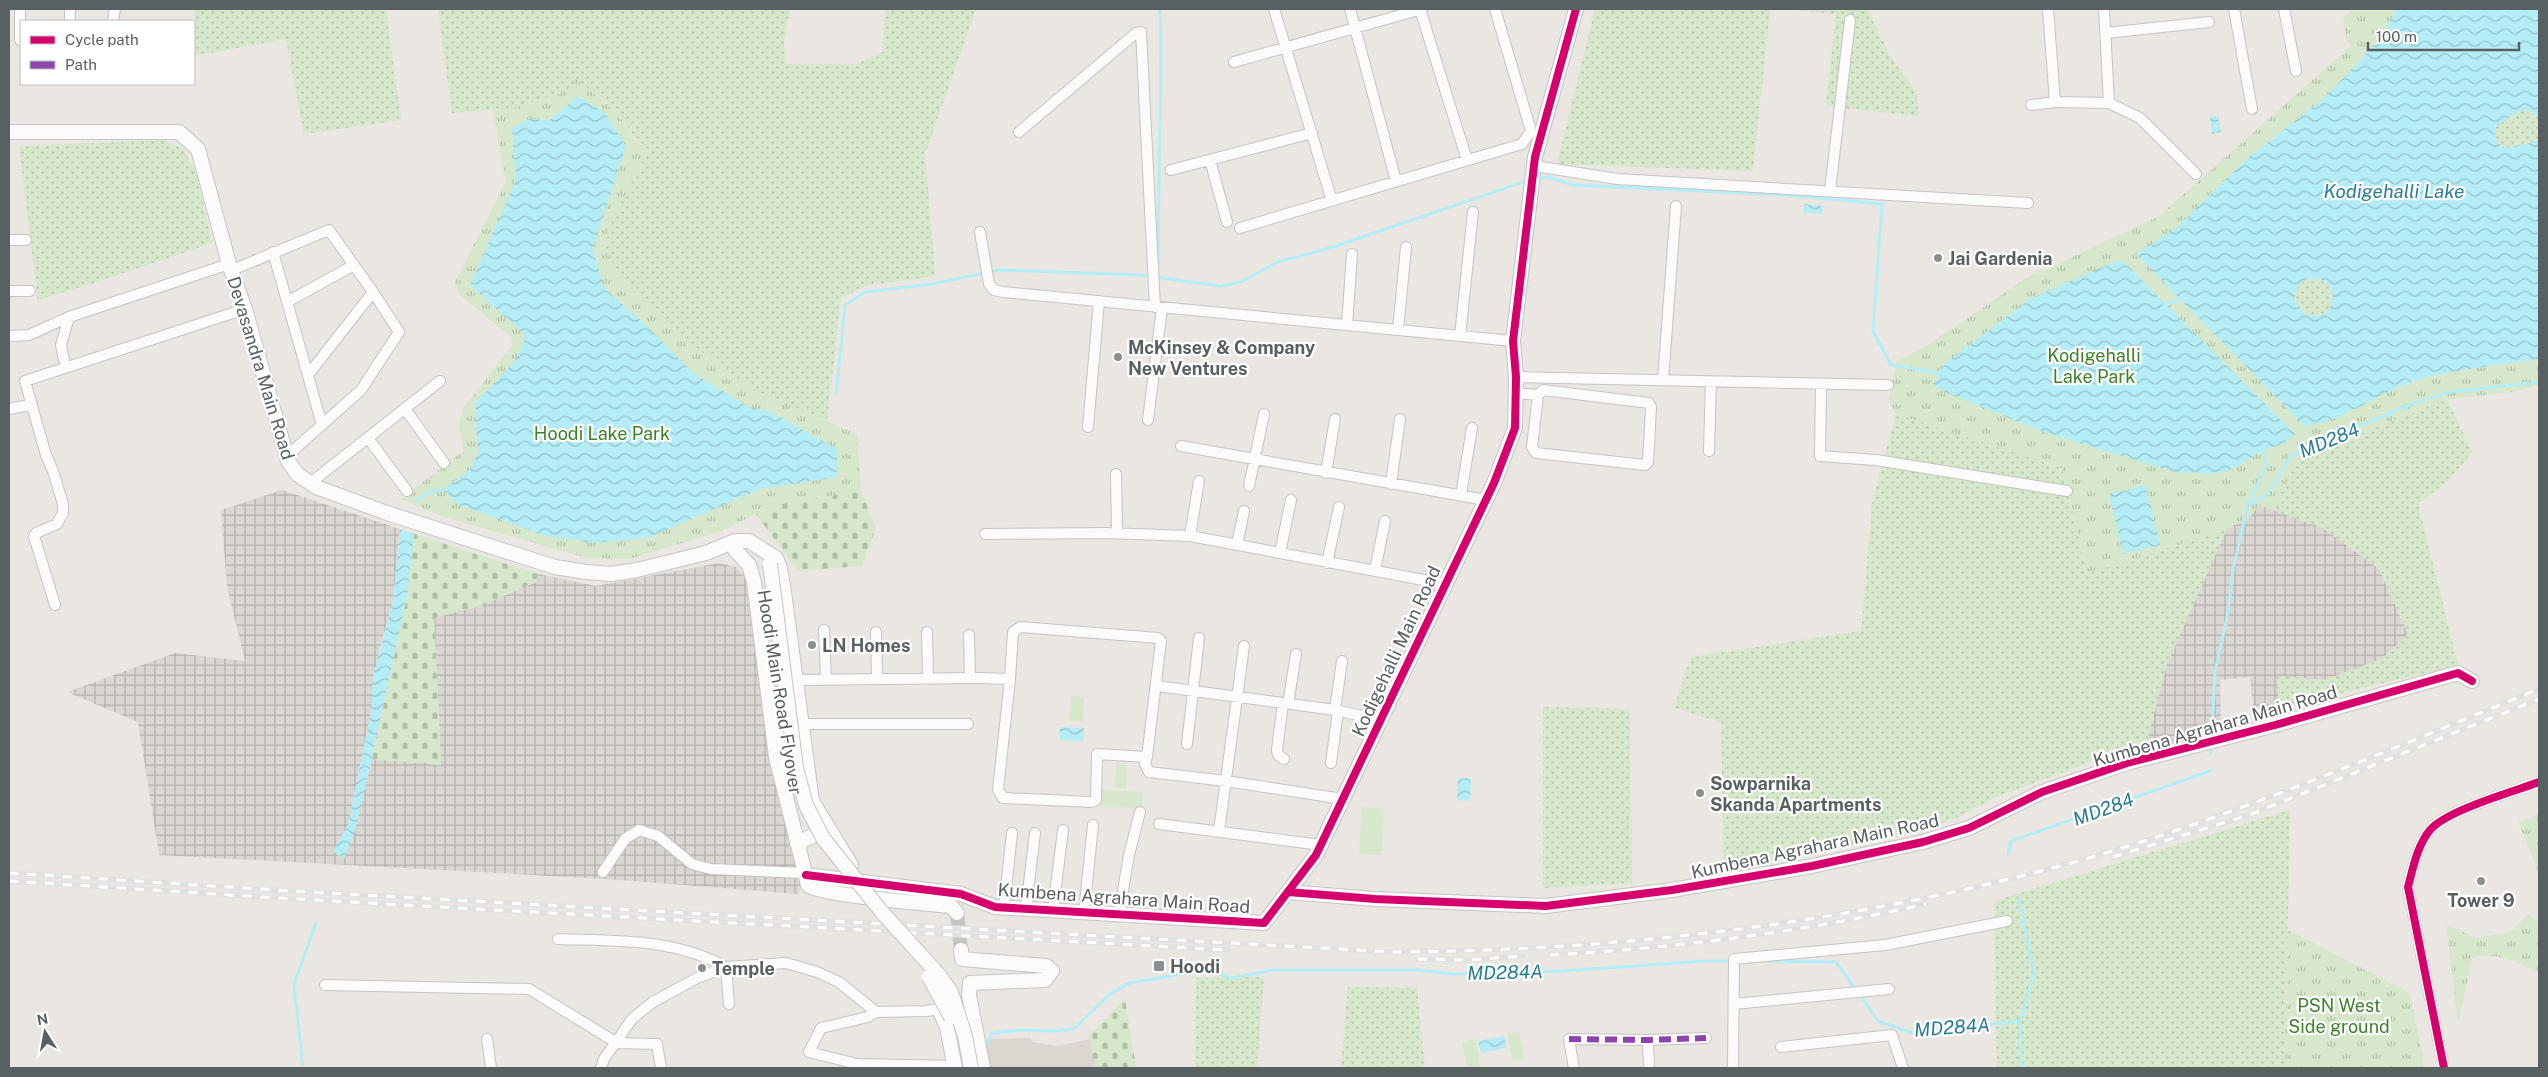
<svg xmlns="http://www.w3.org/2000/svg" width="2548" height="1077" font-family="'Public Sans',sans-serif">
<defs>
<pattern id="industrial-grid" width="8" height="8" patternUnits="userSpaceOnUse" patternTransform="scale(1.25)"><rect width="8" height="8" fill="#dad6d2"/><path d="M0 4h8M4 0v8" fill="none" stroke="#b4b1ae"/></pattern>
<pattern id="grass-dots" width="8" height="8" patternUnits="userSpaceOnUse" patternTransform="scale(1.25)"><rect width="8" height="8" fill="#d6e7cb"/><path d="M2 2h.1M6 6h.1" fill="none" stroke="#b0bfa8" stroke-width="1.8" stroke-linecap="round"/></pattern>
<pattern id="cemetery-stones" width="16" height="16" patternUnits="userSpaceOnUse" patternTransform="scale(1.25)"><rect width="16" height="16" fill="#d6e7cb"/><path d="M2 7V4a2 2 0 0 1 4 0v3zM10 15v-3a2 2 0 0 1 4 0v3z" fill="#b0bfa8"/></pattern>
<pattern id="park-tufts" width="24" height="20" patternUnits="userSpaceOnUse" patternTransform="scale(1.25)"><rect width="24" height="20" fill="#d6e7cb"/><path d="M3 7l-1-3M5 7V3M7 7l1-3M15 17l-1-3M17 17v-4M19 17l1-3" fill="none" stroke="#b0bfa8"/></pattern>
<pattern id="water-waves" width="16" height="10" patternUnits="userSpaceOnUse" patternTransform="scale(1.25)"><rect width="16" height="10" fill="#b5edf6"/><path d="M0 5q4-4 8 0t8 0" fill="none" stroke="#96c3cb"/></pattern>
</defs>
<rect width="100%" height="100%" fill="#eae6e2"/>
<!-- industrial -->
<path fill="url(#industrial-grid)" d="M282,490L400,529L393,601L379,651L371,712L348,825L333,851L343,859L354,834L372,759L441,765L434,617L480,606L536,582L538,574L596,586L719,563L736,567L745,577L773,773L801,885L798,894L606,879L159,855L138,722L67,692L175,653L245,661L227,587L221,510Z
M2259,505L2323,528L2379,569L2408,634L2383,658L2325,680L2277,676L2280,708L2254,714L2250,677L2220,680L2221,721L2182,738V741L2167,744L2147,741L2167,664L2227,529L2250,517Z"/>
<!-- education -->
<path fill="#dcd6d1" d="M1031,1038L1032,1042L1057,1046L1095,1038L1098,1068H988L984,1039Z"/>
<!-- grass -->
<path fill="url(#grass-dots)" d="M195,9H386L401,120L304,134L286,39L194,56Z
M438,9H790L784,39L786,64H857L883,52L885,9H976L925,154L935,276L868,285L841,298L827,421L754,390L713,361L678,334L616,271L605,245L612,221L648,149C635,139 628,127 618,114C607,100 589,90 576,79L568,91L514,108L452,113Z
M1595,9H1770L1753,171L1557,164Z
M1783,9H1867L1889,54L1917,94L1919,116L1826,106L1836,14Z
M2526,109L2539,118V141L2509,148L2500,146L2495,137L2496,127L2509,117Z
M164,140L183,149L196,172L212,243L88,285L38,300L19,146Z
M2295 297a19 19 0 1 1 38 0a19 19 0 1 1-38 0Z
M2447,399L2472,452L2449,480L2418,504L2458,665L2280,708L2276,676L2325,680L2383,658L2408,634L2379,568L2323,528L2273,510L2298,458Z
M1896,414L2062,468L2087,574L2227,529L2167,664L2147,741L1994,798L1957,818L1896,837L1724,870L1721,722L1674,708L1691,657L1861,631L1872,504Z
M1543,707L1630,709L1632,883L1543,888Z
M2290,810L2285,1068H1997L1994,901Z
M1264,977L1257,1068H1195L1196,978Z
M1348,987L1417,988L1425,1068H1341Z"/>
<!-- cemetery -->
<path fill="url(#cemetery-stones)" d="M861,491L876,528L862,566L798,571L756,514L774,505Z
M414,534L538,574L536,582L480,606L434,618L441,765L372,759L408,591Z
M1125,999L1136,1068H1095L1089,1036Z"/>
<!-- park -->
<path fill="url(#park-tufts)" d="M2352,9H2396L2383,36L2325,97L2243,162L2176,228L2136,255L2313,425C2342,414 2369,399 2397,388C2442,371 2492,366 2539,359V385L2512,392L2447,399L2298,458L2273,510L2259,505L2250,517L2227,529L2087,574L2062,468L1896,414L1889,400L1896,362L1926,346L2040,269L2043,271L2159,216L2352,45L2347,42L2343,19Z
M576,79L617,113L635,139L648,149L612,221L605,245L616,271L678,334L754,390L857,434L861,491L774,505L721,531L629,559L587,558L441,516L401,499L463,451L459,422L463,409L513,344L511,337L459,294L455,282L506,182L492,108H514L568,91Z
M2539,814V886L2535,862L2518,822Z
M2528,914L2539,922V973C2517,962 2497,951 2472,958L2458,1023L2446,924L2476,938L2511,932Z
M2288,930L2410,993L2425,1068H2285Z"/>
<!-- pitch -->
<path fill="#d6e7cb" d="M1071,696L1084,697L1083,721H1069Z
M1116,764L1127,765L1126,788L1115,787Z
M1101,790L1142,792V808L1100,807Z
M1362,807L1384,809L1381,855L1359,854Z
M1519,1031L1524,1059L1513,1061L1508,1034Z
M1475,1039L1481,1068H1467L1462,1042Z"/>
<!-- water -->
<path fill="url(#water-waves)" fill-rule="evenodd" d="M2396,9H2539V118L2526,109L2509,117L2496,127C2495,137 2495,144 2506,148L2539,141V359C2493,366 2439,370 2396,388C2367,401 2337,423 2304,426L2136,254L2176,228L2243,162L2325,97L2383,36ZM2310,278L2325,281C2337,293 2335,308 2320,316L2305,314L2295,301C2294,289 2299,283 2310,278Z
M578,96L605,113L626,146L593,249L604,288L647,326L693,373L749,407L773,413L837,449V477L760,489L648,538L594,543L546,536L459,505L443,490L470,469L479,451L475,423L476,402L516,360L526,336L470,285L516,180L512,128L529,119L550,120Z
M2218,116L2221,132L2212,134L2210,117Z
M1804,204L1823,206L1822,214L1803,212Z
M2116,261L2124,262L2295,434L2283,444L2263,450L2235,468L2214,474L2175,472L2046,433L1945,392L1933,384L1944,364L2030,299Z
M2146,485L2160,545L2123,554L2109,494Z
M400,529L414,534L408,591L362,803L354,834L344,859L333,851L348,825L371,712L373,676L393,601Z
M1060,727L1084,728L1083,741L1060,740Z
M1458,778H1471L1470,801L1457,800Z
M1504,1036L1506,1048L1481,1053L1478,1041Z"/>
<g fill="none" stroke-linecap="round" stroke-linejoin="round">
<!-- stream -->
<path stroke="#b5edf6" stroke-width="3" d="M1535,179L1548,177L1573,185L1786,195L1882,204L1873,331L1891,365L1940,373
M1158,278C1158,188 1162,99 1160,9
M2164,305L2184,299
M836,394L845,305L865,292L932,284L999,270L1140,275L1221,286L1241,282L1278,262L1333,247L1529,180
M415,501L429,492L443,490
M2248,505L2266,466L2263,450
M2212,734L2215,672L2227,618L2234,564L2248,505L2267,495L2291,455L2404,407L2449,392L2539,382
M2211,753V751
M2008,856L2011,841L2210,771
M2019,899L2034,974L2020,1021L2021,1068
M1762,961L1836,962L1856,990
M1860,995L1878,1021L1912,1033L2020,1021
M985,1046L992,1033L1021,1030L1055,1031L1074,1029L1111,993L1130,983L1205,970L1232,978L1273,970H1417L1454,974L1563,971L1705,961H1733
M303,1068L294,984L316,923"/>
<!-- secondary-tunnel -->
<path stroke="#c6c4c2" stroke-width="14" stroke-dasharray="14 7" stroke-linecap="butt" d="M957,913L961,950"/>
<!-- street casing -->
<g stroke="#c4c4c3" stroke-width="12">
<path id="street" d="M20,9V40
M1274,9L1332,201
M1350,9L1396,181
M1420,9L1467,160
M2048,9L2055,102
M2104,9L2109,103L2140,118L2196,174
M2234,9L2252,109
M2284,9L2296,71
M70,21V9
M113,21L115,9
M2106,33L2209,22
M1234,62L1422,9
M2031,105L2055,102L2109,103
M1019,132L1136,33L1141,32L1155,307
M1210,160L1227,222
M1535,166L1617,179L2028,203
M1171,170L1312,133
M1830,191L1850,20
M1240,228L1522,144L1531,131L1495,9
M980,232L989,284L994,290L1003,292L1513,341
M9,240H26
M273,252L322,425
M232,270L329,230L373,292L308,375
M9,291H30
M287,302L354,265
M1347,325L1352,254
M1398,330L1406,247
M9,336L29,335L69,317L229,264
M1460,336L1473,212
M64,360L61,345L69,317
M1516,377L1888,385
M1663,380L1676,206
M1821,384L1820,456L1876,460L2067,491
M1516,393L1538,395L1543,390L1649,403L1651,407L1648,462L1645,465L1536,453L1532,447L1538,395
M9,409L30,405
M405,409L444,463
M1148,420L1162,308
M1088,427L1099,301
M368,438L407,491
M1181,446L1486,500
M1709,451L1711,381
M287,456L361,390L399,332L373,292
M1326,473L1335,419
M1116,474L1117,533
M309,484L440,381
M1391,484L1400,419
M1249,486L1264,414
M1461,495L1472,428
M985,534L1106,533L1190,536L1445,584
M1190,536L1199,481
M1237,545L1244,511
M1280,553L1291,500
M1327,563L1339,507
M1375,570L1385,521
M55,605L34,536L36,533L57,524L63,513V504L53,471L46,455L25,381L245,309
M824,630L826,679
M876,632L877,679
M927,632L928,678
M969,635L970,678
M796,680L978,678L1010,679L1013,632L1020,627L1158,638L1161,641L1147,757L1097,754L1096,800L1091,802L1003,798L998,790L1010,679
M1157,686L1335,710L1380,720
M1283,703L1277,750L1278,755L1284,759
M1288,704L1296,654
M1335,710L1342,661
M801,724H968
M1187,744L1199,638
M1147,757L1145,764L1149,772L1226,781L1343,799
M1331,763L1338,711
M1159,824L1321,845
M1219,831L1244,646
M603,872L625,839L639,830L658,836L692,864L711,869L805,873
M1004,907L1012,833
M1026,908L1035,833
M1053,910L1063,830
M1084,912L1093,825
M1119,914L1129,855L1140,812
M558,939C616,941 674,938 726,967L729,1004
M325,985L529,989L617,1043L657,1044L661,1068
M1734,1004L1889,989
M876,1012L868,1017L821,1028L809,1052L857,1064L955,1066
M487,1039L491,1068
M1648,1040L1649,1068
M1781,1047L1892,1035L1903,1068
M601,1068L604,1059L632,1019L653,1002L697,978L726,967L786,963L817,972L839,982L876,1012L926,1011L939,1009
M1574,1068L1569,1039L1648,1040L1706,1038
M1733,1068L1734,959L1885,945L2007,921
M2444,1068L2408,887C2413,868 2417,846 2430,830C2447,810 2513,792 2539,782"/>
</g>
<!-- secondary casing -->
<g stroke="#c5c5c4" stroke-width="16">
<path id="secondary" d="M9,132H179L198,149L229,264L245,309L288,461L297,474L316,487L387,513L555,567L586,572L611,574L637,570L706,553L735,541H749L776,558L780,568L784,592L812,801L851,865
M735,550L749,565L754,582L776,757L808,885C818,895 929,904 951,906L957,913
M778,694L786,755
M797,843L828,829
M806,875L961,894L995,907L1264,923L1316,855L1494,483L1515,428L1516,377L1513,341L1535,157L1576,9
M1288,892L1375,899L1546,906L1672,890L1812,866L1923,842L1969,828L2042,792L2127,763L2275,725L2458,673L2472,681
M961,950L962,959L1046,966L1052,971L1045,980L970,983L969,995L983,1068
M953,1003L939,1009L947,1027L955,1068"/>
</g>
<!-- street -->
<use href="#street" stroke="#fcfbfb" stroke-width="10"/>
<!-- secondary -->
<use href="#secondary" stroke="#fcfbfb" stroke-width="14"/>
<!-- rail casing -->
<g stroke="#e1e1e0" stroke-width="5">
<path id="rail" d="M2113,857L2249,815L2539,699
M9,873L292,891L1391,952C1617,951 1845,924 2064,865C2227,820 2383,752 2539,689
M9,881L295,899L1228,950
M1550,955C1678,948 1802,932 1926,904
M1418,959L1469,960L1523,956"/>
</g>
<!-- rail -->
<use href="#rail" stroke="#fff" stroke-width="3" stroke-dasharray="9" stroke-linecap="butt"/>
<!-- secondary-bridge casing -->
<g stroke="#c5c5c4" stroke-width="16" stroke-linecap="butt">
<path id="secondary-bridge" d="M770,564L796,768L806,805L823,838L881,911L939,975L951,992L965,1036L971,1068
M929,977L951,1017"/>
</g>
<!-- secondary-bridge -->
<use href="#secondary-bridge" stroke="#fcfbfb" stroke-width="14"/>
<!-- quiet -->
<path stroke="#8e44ad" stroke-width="6" stroke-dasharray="12 6" stroke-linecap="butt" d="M1569,1039L1648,1040L1706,1038"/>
<!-- cycleway casing -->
<g stroke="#fff" stroke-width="11">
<path id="cycleway" d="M806,875L961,894L995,907L1264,923L1316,855L1494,483L1515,428L1516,377L1513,341L1535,157L1576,9
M1288,892L1375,899L1546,906L1672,890L1812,866L1923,842L1969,828L2042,792L2127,763L2275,725L2458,673L2472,681
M2444,1068L2408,887C2413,868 2417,846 2430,830C2447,810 2513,792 2539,782"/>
</g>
<!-- cycleway -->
<use href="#cycleway" stroke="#d6006c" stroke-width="8"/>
</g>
<!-- markers -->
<g fill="#8b8f8f" stroke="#fff" stroke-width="2">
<circle cx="1938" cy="258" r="5"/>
<circle cx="1118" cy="357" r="5"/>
<circle cx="812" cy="645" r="5"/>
<circle cx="1700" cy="793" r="5"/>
<circle cx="2481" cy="881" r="5"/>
<rect x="1153" y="960" width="12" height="12" rx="2.5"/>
<circle cx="702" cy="968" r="5"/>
</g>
<g text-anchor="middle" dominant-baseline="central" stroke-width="4.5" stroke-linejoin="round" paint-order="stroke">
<!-- poi labels -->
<g font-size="18" font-weight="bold" fill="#586062" stroke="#fff" text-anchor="start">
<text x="1948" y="258">Jai Gardenia</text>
<text x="1128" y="347">McKinsey &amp; Company<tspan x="1128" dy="21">New Ventures</tspan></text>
<text x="822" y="645">LN Homes</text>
<text x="1710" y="783">Sowparnika<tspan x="1710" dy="21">Skanda Apartments</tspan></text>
<text x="2481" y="900" text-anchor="middle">Tower 9</text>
<text x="1170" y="966">Hoodi</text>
<text x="712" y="968">Temple</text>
</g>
<!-- park labels -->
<g font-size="18" fill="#3f812a" stroke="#fff">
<text x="2094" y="355">Kodigehalli<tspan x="2094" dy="21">Lake Park</tspan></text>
<text x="602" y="433">Hoodi Lake Park</text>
<text x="2339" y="1005">PSN West<tspan x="2339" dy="21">Side ground</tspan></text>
</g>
<!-- street labels -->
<g font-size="18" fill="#586062" stroke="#fff">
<text transform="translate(261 368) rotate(73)">Devasandra Main Road</text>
<text transform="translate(1396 651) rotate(-65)">Kodigehalli Main Road</text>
<text transform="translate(780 692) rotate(81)">Hoodi Main Road Flyover</text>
<text transform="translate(2215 726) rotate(-16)">Kumbena Agrahara Main Road</text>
<text transform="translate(1815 846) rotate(-12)">Kumbena Agrahara Main Road</text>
<text transform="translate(1124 898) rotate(4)">Kumbena Agrahara Main Road</text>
</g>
<!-- water labels -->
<g font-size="19" font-style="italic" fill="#2a7d95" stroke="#fff">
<text x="2394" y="191">Kodigehalli Lake</text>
<text transform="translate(2329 440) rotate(-22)">MD284</text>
<text transform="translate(2103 809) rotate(-20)">MD284</text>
<text transform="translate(1505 972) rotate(-1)">MD284A</text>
<text transform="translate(1952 1027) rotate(-4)">MD284A</text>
</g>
</g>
<!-- border -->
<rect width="2548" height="1077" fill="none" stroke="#586062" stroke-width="20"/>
<!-- legend -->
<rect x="20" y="20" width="175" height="65" fill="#ffffff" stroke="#bcbfc0"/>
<rect x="30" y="36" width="25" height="8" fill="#d6006c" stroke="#bcbfc0"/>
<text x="65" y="45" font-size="15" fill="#586062">Cycle path</text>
<rect x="30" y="61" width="25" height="8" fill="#8e44ad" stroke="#bcbfc0"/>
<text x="65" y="70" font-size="15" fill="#586062">Path</text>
<!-- north arrow -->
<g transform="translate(45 1032) rotate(349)" stroke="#ffffff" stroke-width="4" paint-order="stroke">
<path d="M0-4L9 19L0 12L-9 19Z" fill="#586062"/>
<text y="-8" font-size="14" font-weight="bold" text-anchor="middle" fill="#586062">N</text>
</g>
<!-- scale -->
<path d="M2368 42v8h151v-8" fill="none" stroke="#586062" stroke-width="2.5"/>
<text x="2376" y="42" font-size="15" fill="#586062" stroke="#ffffff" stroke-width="4" paint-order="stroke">100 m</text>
</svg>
